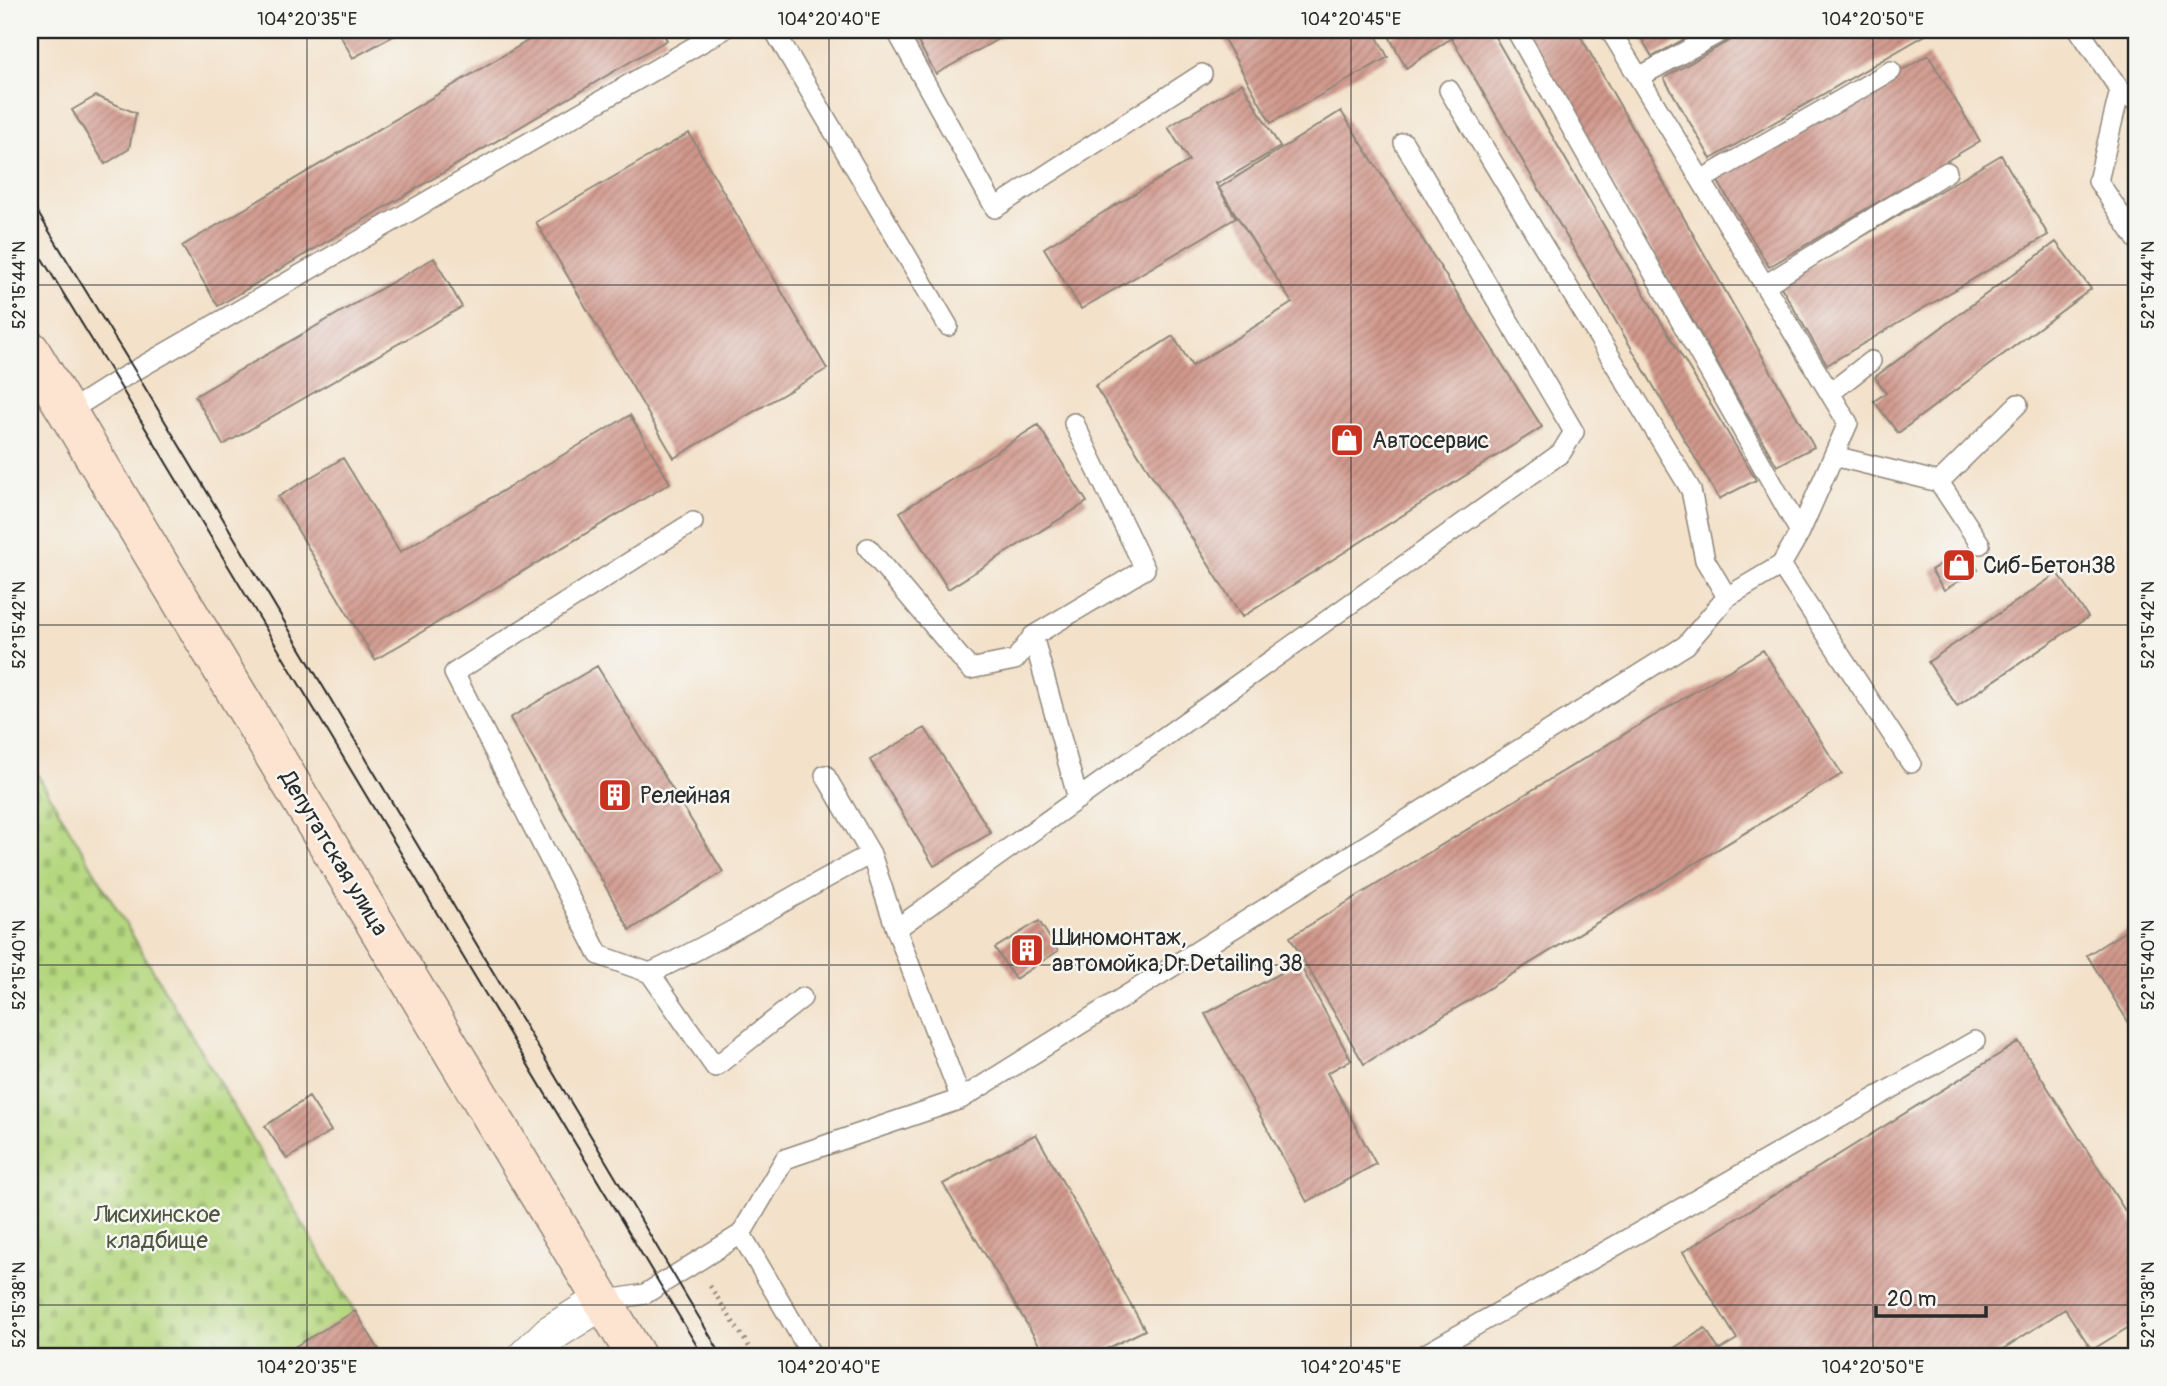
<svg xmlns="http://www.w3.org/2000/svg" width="2167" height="1386" font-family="Pangolin,sans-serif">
<defs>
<pattern id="cemetery-stones" width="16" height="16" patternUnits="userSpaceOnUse" patternTransform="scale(1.75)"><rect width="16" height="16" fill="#b5d77f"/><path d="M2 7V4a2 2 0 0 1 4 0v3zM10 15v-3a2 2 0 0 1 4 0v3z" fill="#9cb96e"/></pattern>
<pattern id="building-hatch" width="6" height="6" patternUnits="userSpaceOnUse" patternTransform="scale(1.75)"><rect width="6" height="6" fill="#d1988c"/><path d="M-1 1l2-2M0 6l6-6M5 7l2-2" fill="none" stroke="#aa7c73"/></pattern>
</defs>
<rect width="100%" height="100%" fill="#f6f6f2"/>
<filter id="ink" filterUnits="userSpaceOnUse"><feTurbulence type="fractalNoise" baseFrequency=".0143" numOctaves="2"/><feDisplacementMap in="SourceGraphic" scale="14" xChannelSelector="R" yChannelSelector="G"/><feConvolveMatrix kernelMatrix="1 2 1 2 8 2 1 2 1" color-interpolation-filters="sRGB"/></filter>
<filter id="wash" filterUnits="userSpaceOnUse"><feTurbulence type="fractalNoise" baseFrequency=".00686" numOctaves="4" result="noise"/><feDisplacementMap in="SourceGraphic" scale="28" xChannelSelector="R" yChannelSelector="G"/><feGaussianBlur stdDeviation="1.57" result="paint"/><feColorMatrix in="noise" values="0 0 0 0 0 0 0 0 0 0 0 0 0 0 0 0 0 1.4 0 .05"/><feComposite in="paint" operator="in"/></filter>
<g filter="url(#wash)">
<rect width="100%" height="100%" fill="#f3e1c9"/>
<!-- cemetery -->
<path fill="url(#cemetery-stones)" stroke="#708155" stroke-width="2" d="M30,762L356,1314L285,1356H30Z"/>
<g id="blocks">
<!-- building -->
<path fill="url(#building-hatch)" d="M337,30H404L353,58Z
M546,30H661L667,40L218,306L182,246Z
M911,30H1014L936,74Z
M1219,30H1373L1388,57L1271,123Z
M1403,30H1447L1450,39L1406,68L1390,38Z
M1457,30H1491L1615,245L1756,480L1719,499L1449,34Z
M1524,30H1577L1814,447L1777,466Z
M1637,30H1700L1652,57Z
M1748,30H1934L1711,159L1664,78Z
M1928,55L1980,141L1769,267L1717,180Z
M1242,83L1280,147L1217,184L1215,182L1236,218L1081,309L1044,248L1189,161L1168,127Z
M96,96L136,113L129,149L105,164L72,110Z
M1341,111L1542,427L1242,617L1095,386L1173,336L1192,366L1292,303L1219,188Z
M689,133L827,369L674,458L536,222Z
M2001,155L2048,235L1827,365L1780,285Z
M2056,242L2091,289L1898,433L1874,401L1886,393L1875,377Z
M434,258L462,307L223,445L195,396Z
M630,415L670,483L375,660L278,497L343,458L400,552Z
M1038,425L1087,502L948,589L900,512Z
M1965,549L1978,570L1944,590L1931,570Z
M2058,573L2088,617L1957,706L1928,662Z
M1763,650L1842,774L1364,1064L1290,937Z
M597,666L723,872L630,930L510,718Z
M925,728L991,833L934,866L870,760Z
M1039,921L1058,951L1015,979L995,948Z
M2137,924V1036L2087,955Z
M1299,963L1351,1060L1327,1073L1376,1164L1307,1202L1205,1014Z
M2019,1042L2137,1230V1322L2092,1350L2065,1309L1992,1356H1662L1705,1328L1719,1350L1737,1339L1683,1252Z
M309,1097L331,1131L287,1159L265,1126Z
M1036,1134L1145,1330L1092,1356H1046L943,1184Z
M355,1311L383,1356H279Z"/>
</g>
</g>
<g filter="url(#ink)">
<use href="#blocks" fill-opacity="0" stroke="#8f867a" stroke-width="2"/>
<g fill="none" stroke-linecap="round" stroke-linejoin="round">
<!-- lane casing -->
<g stroke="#8f867a" stroke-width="22">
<path id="lane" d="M774,30L948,326
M896,30L995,208L1202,74
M1516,30L1800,532
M1610,30L1848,423L1800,532L1781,565L1911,763
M2079,30L2120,90L2137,102
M1639,77L1724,30
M1449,90L1691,490L1705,560L1727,597
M2120,90L2098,181L2137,240
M1701,180L1891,71
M1765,285L1947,172
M1830,393L1871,361
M68,412L117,381L723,30
M1834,456L1939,482L2018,404
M1939,482L1980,544
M693,522L454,673L599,955L650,973C726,938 797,892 871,854
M868,548L970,669L1015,660L1033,636L1145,569L1074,423
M1033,636L1078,799
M825,775L871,854L896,929
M650,973L715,1067L802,998
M961,1099L896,929L1561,453L1574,432L1404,143
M741,1234L812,1356
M602,1301L645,1294L741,1234L785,1159L961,1099L1686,645L1727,597L1781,565
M1422,1356L1975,1041"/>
</g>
<!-- street casing -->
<g stroke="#8f867a" stroke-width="39">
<path id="street" d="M527,1356L550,1334L602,1301"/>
</g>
<!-- secondary casing -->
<g stroke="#8f867a" stroke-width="41">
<path id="secondary" d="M30,350L636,1356"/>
</g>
<!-- path -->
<path stroke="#8f867a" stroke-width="4.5" stroke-dasharray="2 5" stroke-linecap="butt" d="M710,1286L755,1356"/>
<!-- lane -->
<use href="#lane" stroke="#fff" stroke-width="19"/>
<!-- street -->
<use href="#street" stroke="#fff" stroke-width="37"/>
<!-- secondary -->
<use href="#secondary" stroke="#fde4d1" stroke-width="38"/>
<!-- tram -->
<path stroke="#2b2b2b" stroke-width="2" d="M30,200L135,371L722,1356
M30,239L117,381L703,1356"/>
</g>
</g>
<!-- ticks -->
<path fill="none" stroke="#2b2b2b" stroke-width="2" stroke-opacity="0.45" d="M307,30V1356M829,30V1356M1351,30V1356M1873,30V1356M30,285H2137M30,625H2137M30,965H2137M30,1305H2137"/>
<!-- icons -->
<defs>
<g id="shop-square" transform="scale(1.75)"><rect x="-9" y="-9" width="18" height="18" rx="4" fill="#c8321e" stroke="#f6f6f2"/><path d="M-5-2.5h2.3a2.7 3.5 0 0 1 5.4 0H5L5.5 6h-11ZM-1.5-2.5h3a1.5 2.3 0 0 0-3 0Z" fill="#fff"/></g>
<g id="building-square" transform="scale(1.75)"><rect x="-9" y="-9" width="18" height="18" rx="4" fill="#c8321e" stroke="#f6f6f2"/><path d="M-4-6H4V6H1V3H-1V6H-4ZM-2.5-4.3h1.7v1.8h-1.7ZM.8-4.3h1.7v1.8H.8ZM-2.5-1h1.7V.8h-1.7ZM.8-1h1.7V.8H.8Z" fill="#fff"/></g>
</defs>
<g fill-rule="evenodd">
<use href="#shop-square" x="1347" y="440"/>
<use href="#shop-square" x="1959" y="565"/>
<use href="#building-square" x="615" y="795"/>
<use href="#building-square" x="1027" y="950"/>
</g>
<g text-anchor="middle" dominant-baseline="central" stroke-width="5" stroke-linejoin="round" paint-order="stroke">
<!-- poi labels -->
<g font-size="23" fill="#2b2b2b" stroke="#f6f6f2" text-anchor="start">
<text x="1372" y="440">Автосервис</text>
<text x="1983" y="565">Сиб-Бетон38</text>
<text x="640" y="795">Релейная</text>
<text x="1052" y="937">Шиномонтаж,<tspan x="1052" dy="26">автомойка,Dr.Detailing 38</tspan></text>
</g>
<!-- street labels -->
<g font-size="23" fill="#2b2b2b" stroke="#f6f6f2">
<text transform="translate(334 853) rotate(59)">Депутатская улица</text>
</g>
<!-- park labels -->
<g font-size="23" fill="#4e5640" stroke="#f6f6f2">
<text x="157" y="1214">Лисихинское<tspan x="157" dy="26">кладбище</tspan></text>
</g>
</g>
<!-- margin -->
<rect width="2167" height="1386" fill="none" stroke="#f6f6f2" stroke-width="77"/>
<!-- scale -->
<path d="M1876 1306v10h110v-10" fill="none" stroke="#2b2b2b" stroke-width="3.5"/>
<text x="1887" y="1306" font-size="21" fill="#2b2b2b" stroke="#f6f6f2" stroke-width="5" paint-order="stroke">20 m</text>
<rect x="38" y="38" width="2090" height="1310" fill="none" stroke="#2b2b2b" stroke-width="2.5"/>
<g font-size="18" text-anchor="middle" fill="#2b2b2b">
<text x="307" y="25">104°20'35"E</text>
<text x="829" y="25">104°20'40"E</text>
<text x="1351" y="25">104°20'45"E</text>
<text x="1873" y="25">104°20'50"E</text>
<text transform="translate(19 285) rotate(-90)" y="6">52°15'44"N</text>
<text transform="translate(2148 285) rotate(-90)" y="6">52°15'44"N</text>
<text transform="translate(19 625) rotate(-90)" y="6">52°15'42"N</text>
<text transform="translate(2148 625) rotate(-90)" y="6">52°15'42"N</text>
<text transform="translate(19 965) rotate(-90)" y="6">52°15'40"N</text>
<text transform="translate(2148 965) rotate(-90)" y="6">52°15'40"N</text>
<text transform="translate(19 1305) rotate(-90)" y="6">52°15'38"N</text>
<text transform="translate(2148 1305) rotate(-90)" y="6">52°15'38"N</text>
<text x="307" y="1373">104°20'35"E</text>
<text x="829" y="1373">104°20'40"E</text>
<text x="1351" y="1373">104°20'45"E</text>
<text x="1873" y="1373">104°20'50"E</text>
</g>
</svg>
